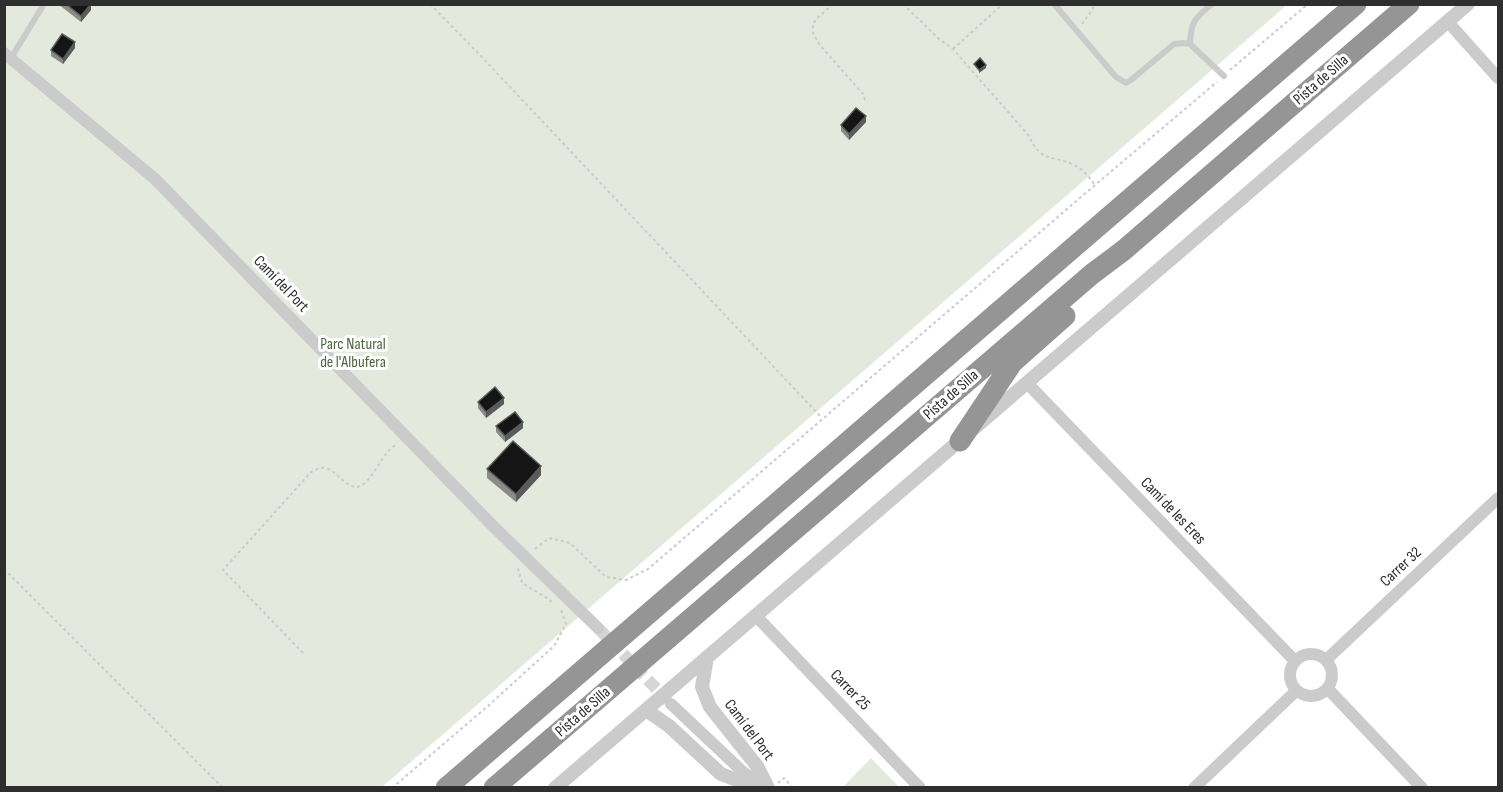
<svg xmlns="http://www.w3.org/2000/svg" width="1503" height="792" font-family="'Sofia Sans Condensed',sans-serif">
<rect width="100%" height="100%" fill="#fff"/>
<!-- green -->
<path fill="#e3eadd" d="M5,5H1287L382,787L5,788Z
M871,758L899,787H843Z"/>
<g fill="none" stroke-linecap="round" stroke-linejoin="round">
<!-- minor-tunnel -->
<path stroke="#d5d5d5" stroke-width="12" stroke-dasharray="12 6" stroke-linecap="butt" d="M598,628L668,701"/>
<!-- path -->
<path stroke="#cbcbcb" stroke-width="2" stroke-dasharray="3 3" stroke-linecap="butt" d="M430,4L478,53L822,418
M833,4L816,19L813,25V33L819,44L863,94L865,100
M903,4L939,39L953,49L1029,136C1042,164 1051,154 1074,165C1083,169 1089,177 1095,185
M1082,24L1093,9L1094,4
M953,49L1003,4
M1230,70L1308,4
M535,549L549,538L570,543L606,577L626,580L648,569L1095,185L1217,82
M518,568L522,583L547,598L554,604
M4,569L223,788
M303,653L223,570L311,472C314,471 317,469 320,468C334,465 342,486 356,487C368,487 379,462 386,454C389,450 393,447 396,444
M778,783L784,778L793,788
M392,788L488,706L554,646L566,624L561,610"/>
<!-- service -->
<path stroke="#cbcbcb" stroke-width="6" d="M1054,4L1116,77L1126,83L1131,80L1174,44L1184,43L1190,44L1224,76
M1190,44C1191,21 1195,18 1212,4
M11,58L44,4"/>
<!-- minor -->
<path stroke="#cbcbcb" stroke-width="12" d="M1448,22L1498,78
M4,53L155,179L494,527L598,628
M1027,383L1295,661
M756,616L920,788
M1290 675a21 21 0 1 1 42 0a21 21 0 1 1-42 0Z
M1326,660L1498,498
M1328,689L1422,788
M671,704L742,771L763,787
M1194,788L1296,691"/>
<!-- tertiary -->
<path stroke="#cbcbcb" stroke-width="14" d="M707,657L702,687L710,707L757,766L768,788
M646,710L669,726L721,774L758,788
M555,788L1468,4"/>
<!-- motorway -->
<path stroke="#959595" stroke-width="21" d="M960,441L1012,363L1065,316
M446,788L1356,4
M494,788L1092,274L1124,250L1409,4"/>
</g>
<!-- wall -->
<path fill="#8a8a8a" d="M58,4H91V10L81,22Z
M75,48L63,64L51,56V50Z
M866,122L849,140L841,131V125Z
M478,402L504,404L486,418L478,408Z
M496,426L523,428L505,442L496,432Z
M487,469L541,475L516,502L487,478Z"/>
<!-- shaded-wall -->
<path fill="#5b5b5b" d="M91,4V10L81,22V16Z
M75,42V48L63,64V59Z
M986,65V68L979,73V70Z
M866,116V122L849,140V134Z
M504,398V404L486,418V412Z
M523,422V428L505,442V436Z
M541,466V475L516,502V494Z"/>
<!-- building -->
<path fill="#151515" stroke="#5b5b5b" stroke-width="1.5" d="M66,4H91L81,16Z
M62,34L75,42L63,59L51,50Z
M980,58L986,65L979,70L974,64Z
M856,108L866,116L849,134L841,125Z
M495,387L504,398L486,412L478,402Z
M515,412L523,422L505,436L496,426Z
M513,441L541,466L516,494L487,469Z"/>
<g text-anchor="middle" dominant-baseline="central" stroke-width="6" stroke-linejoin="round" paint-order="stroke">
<!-- street labels -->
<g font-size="16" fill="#2e2e2e" stroke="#fff">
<text transform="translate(1321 80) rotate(-41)">Pista de Silla</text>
<text transform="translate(281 284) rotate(46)">Camí del Port</text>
<text transform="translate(951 395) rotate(-41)">Pista de Silla</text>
<text transform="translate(1173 511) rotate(46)">Camí de les Eres</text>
<text transform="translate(1401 567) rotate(-43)">Carrer 32</text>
<text transform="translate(850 690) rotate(46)">Carrer 25</text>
<text transform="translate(583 712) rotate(-41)">Pista de Silla</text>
<text transform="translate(749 730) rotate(53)">Camí del Port</text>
</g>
<!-- park labels -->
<g font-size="16" fill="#4d663f" stroke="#fff">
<text x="353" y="344">Parc Natural<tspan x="353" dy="18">de l'Albufera</tspan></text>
</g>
</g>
<!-- border -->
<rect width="1503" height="792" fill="none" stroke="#2e2e2e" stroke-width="12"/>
</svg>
